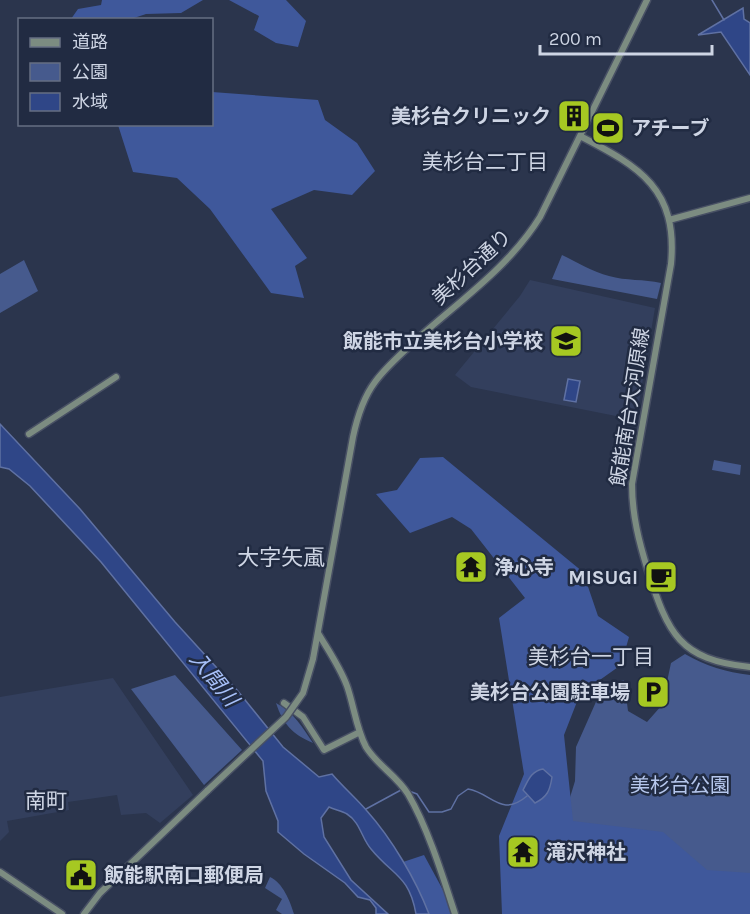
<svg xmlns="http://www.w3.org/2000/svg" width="750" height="914" font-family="Karla,'Noto Sans JP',sans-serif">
<rect width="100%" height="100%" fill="#2b354d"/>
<!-- built -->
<path fill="#333f5d" d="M530,280L655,308L636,420L471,387L455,375L520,296Z
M113,678L193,795L160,823L146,813L121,815L117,795L68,802L69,810L7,821L9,832L0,841V697Z"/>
<!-- green -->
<path fill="#465a8d" d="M562,255C577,262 593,272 609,276C626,281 644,279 661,283L657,299L552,279Z
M24,260L38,291L0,313V274Z
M714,460L741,465L740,475L712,470Z
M685,654C706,666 726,672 750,675V883L510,843L568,804L575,781L576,747L603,686L624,680L628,711L647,722L662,705L671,663Z
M175,675L242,750L204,785L131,689Z
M276,703C294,712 302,727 313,743C292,734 283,724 276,703Z
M270,877C283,883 290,901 294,914H282L276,910L282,899L265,888Z"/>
<!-- forest -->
<path fill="#3f589b" d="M102,0H203L181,13L146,14L131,19H71L78,9L101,5Z
M229,0H286L306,21L298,47L276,43L254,30L259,16Z
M212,92L318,100L325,120L357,143L375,171L352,195L314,190L271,209L307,258L295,266L304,298L271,293L210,209L177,178L133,172L118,125L212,124Z
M443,457L583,572L598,616L629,637L621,665L580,694L564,735L573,821L663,832L707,870L750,873V914H502L499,836L524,774L499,618L525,598L471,529L452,517L410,533L376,494L397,490L420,458Z
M424,855L456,914H416L403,862Z"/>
<!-- water -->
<path fill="#2f4687" stroke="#5f71a3" stroke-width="1.5" d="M743,8L744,19L750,23V75L721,32L698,35Z
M568,379L580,381L576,402L564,400Z
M0,424L80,509L175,622L237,690L283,747L319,777L332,774C343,787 356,798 367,811C392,839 416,880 429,914H416C409,875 393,876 371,849C362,839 360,822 347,814C342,811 335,810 329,807L321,818L324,837L351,880L388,914H376V908L370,900L358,897L345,883L304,854L278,832V821L266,791L263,761L101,562L30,486L9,469L0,467Z
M543,769L552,777C550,791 547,797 535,803L523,790C528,781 531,771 543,769Z"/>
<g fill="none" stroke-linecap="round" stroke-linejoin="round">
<!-- stream -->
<path stroke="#5f71a3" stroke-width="1.5" d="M712,0L724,20
M409,791L417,794L429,812H442L451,809L458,796L468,789C492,793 501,818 527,796
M366,809L401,790"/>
<!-- secondary casing -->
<g stroke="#485064" stroke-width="9">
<path id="secondary" d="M580,136C640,167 678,189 671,264L632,484C632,515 639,542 648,571C668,633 679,660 750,667
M669,220L750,198
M29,434L116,377
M318,633C328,650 340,667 347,686C354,706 356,728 366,747C377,765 397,776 408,794C428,828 443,877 455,914
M313,659L353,437C357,418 363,398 375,382C389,363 407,349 424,333C465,297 511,264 540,217L647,0
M284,703L303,717L324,750L360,732
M0,872L62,914
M84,914L100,893L208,790"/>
</g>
<!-- secondary -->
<use href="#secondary" stroke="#7c8c81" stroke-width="6"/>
<!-- secondary-bridge casing -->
<g stroke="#485064" stroke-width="9" stroke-linecap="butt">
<path id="secondary-bridge" d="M208,790L286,717L303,693L313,659"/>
</g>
<!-- secondary-bridge -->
<use href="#secondary-bridge" stroke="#7c8c81" stroke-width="6"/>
</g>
<!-- icons -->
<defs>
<g id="building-square" transform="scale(1.725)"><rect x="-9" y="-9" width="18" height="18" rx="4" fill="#a6c822" stroke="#212b42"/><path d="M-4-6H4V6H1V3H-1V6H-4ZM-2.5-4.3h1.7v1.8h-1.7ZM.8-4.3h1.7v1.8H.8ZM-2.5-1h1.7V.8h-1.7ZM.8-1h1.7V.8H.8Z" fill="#111"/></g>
<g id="stadium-square" transform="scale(1.725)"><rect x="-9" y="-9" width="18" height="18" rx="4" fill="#a6c822" stroke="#212b42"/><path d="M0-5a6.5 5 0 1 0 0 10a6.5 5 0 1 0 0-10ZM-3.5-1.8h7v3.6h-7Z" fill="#111"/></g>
<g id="school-square" transform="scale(1.725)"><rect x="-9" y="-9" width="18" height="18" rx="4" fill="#a6c822" stroke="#212b42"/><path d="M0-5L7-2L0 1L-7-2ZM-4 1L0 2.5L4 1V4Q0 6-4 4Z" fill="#111"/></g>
<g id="temple-square" transform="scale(1.725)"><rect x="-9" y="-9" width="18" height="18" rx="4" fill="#a6c822" stroke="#212b42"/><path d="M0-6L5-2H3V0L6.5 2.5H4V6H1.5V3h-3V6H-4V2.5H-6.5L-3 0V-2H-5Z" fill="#111"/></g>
<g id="cafe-square" transform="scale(1.725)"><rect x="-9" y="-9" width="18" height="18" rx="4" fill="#a6c822" stroke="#212b42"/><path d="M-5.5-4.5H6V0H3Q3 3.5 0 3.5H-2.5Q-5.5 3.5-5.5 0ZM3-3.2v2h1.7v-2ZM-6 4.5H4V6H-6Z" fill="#111"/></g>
<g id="parking-square" transform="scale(1.725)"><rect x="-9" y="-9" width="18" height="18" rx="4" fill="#a6c822" stroke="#212b42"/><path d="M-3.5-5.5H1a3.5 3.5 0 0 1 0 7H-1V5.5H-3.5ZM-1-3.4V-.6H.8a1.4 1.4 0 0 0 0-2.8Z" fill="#111"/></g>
<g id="civic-square" transform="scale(1.725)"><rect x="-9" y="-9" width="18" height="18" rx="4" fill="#a6c822" stroke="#212b42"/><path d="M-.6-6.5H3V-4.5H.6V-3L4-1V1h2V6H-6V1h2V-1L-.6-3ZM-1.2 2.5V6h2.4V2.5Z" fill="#111"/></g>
</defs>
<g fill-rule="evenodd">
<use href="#building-square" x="574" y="116"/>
<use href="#stadium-square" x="608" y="128"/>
<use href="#school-square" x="566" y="341"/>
<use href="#temple-square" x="471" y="567"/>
<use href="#cafe-square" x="661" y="577"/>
<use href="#parking-square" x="653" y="692"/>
<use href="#temple-square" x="523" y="852"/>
<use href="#civic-square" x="81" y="875"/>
</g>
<g text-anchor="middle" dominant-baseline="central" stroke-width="5" stroke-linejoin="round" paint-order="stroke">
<!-- poi labels -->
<g font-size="20" font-weight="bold" fill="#ced5e4" stroke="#212b42" text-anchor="end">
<text x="551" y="116">美杉台クリニック</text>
<text x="631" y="128" text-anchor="start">アチーブ</text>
<text x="543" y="341">飯能市立美杉台小学校</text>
<text x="494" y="567" text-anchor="start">浄心寺</text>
<text x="638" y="577">MISUGI</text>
<text x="630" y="692">美杉台公園駐車場</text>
<text x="546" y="852" text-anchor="start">滝沢神社</text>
<text x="104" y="875" text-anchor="start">飯能駅南口郵便局</text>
</g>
<!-- street labels -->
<g font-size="20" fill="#ced5e4" stroke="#212b42">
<text transform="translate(472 267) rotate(-43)">美杉台通り</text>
<text transform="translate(630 407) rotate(-81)">飯能南台大河原線</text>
</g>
<!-- park labels -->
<g font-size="20" fill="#b6c7ed" stroke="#212b42">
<text x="680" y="785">美杉台公園</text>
</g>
<!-- neighbourhood labels -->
<g font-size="21" fill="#ced5e4" stroke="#212b42">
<text x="485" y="162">美杉台二丁目</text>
<text x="591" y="657">美杉台一丁目</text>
<text x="46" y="801">南町</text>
</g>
<!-- water labels -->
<g font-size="21" font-style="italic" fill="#a7c0f9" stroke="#212b42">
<text transform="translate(214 679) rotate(51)">入間川</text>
</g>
<!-- quarter labels -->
<g font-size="22" fill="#ced5e4" stroke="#212b42">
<text x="281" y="558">大字矢颪</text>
</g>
</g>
<!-- legend -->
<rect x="18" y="18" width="195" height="108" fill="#212b42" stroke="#666f83" stroke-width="1.5"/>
<rect x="30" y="38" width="30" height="9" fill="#7c8c81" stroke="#666f83" stroke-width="1.5"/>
<text x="72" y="48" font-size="18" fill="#ced5e4">道路</text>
<rect x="30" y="63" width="30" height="18" fill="#465a8d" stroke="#666f83" stroke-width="1.5"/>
<text x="72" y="78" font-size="18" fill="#ced5e4">公園</text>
<rect x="30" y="93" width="30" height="18" fill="#2f4687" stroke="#666f83" stroke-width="1.5"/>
<text x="72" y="108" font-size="18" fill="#ced5e4">水域</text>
<!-- scale -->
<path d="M540 45v9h172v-9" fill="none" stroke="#ced5e4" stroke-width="3"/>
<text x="549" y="45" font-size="18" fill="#ced5e4" stroke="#212b42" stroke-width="4.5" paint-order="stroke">200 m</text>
</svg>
